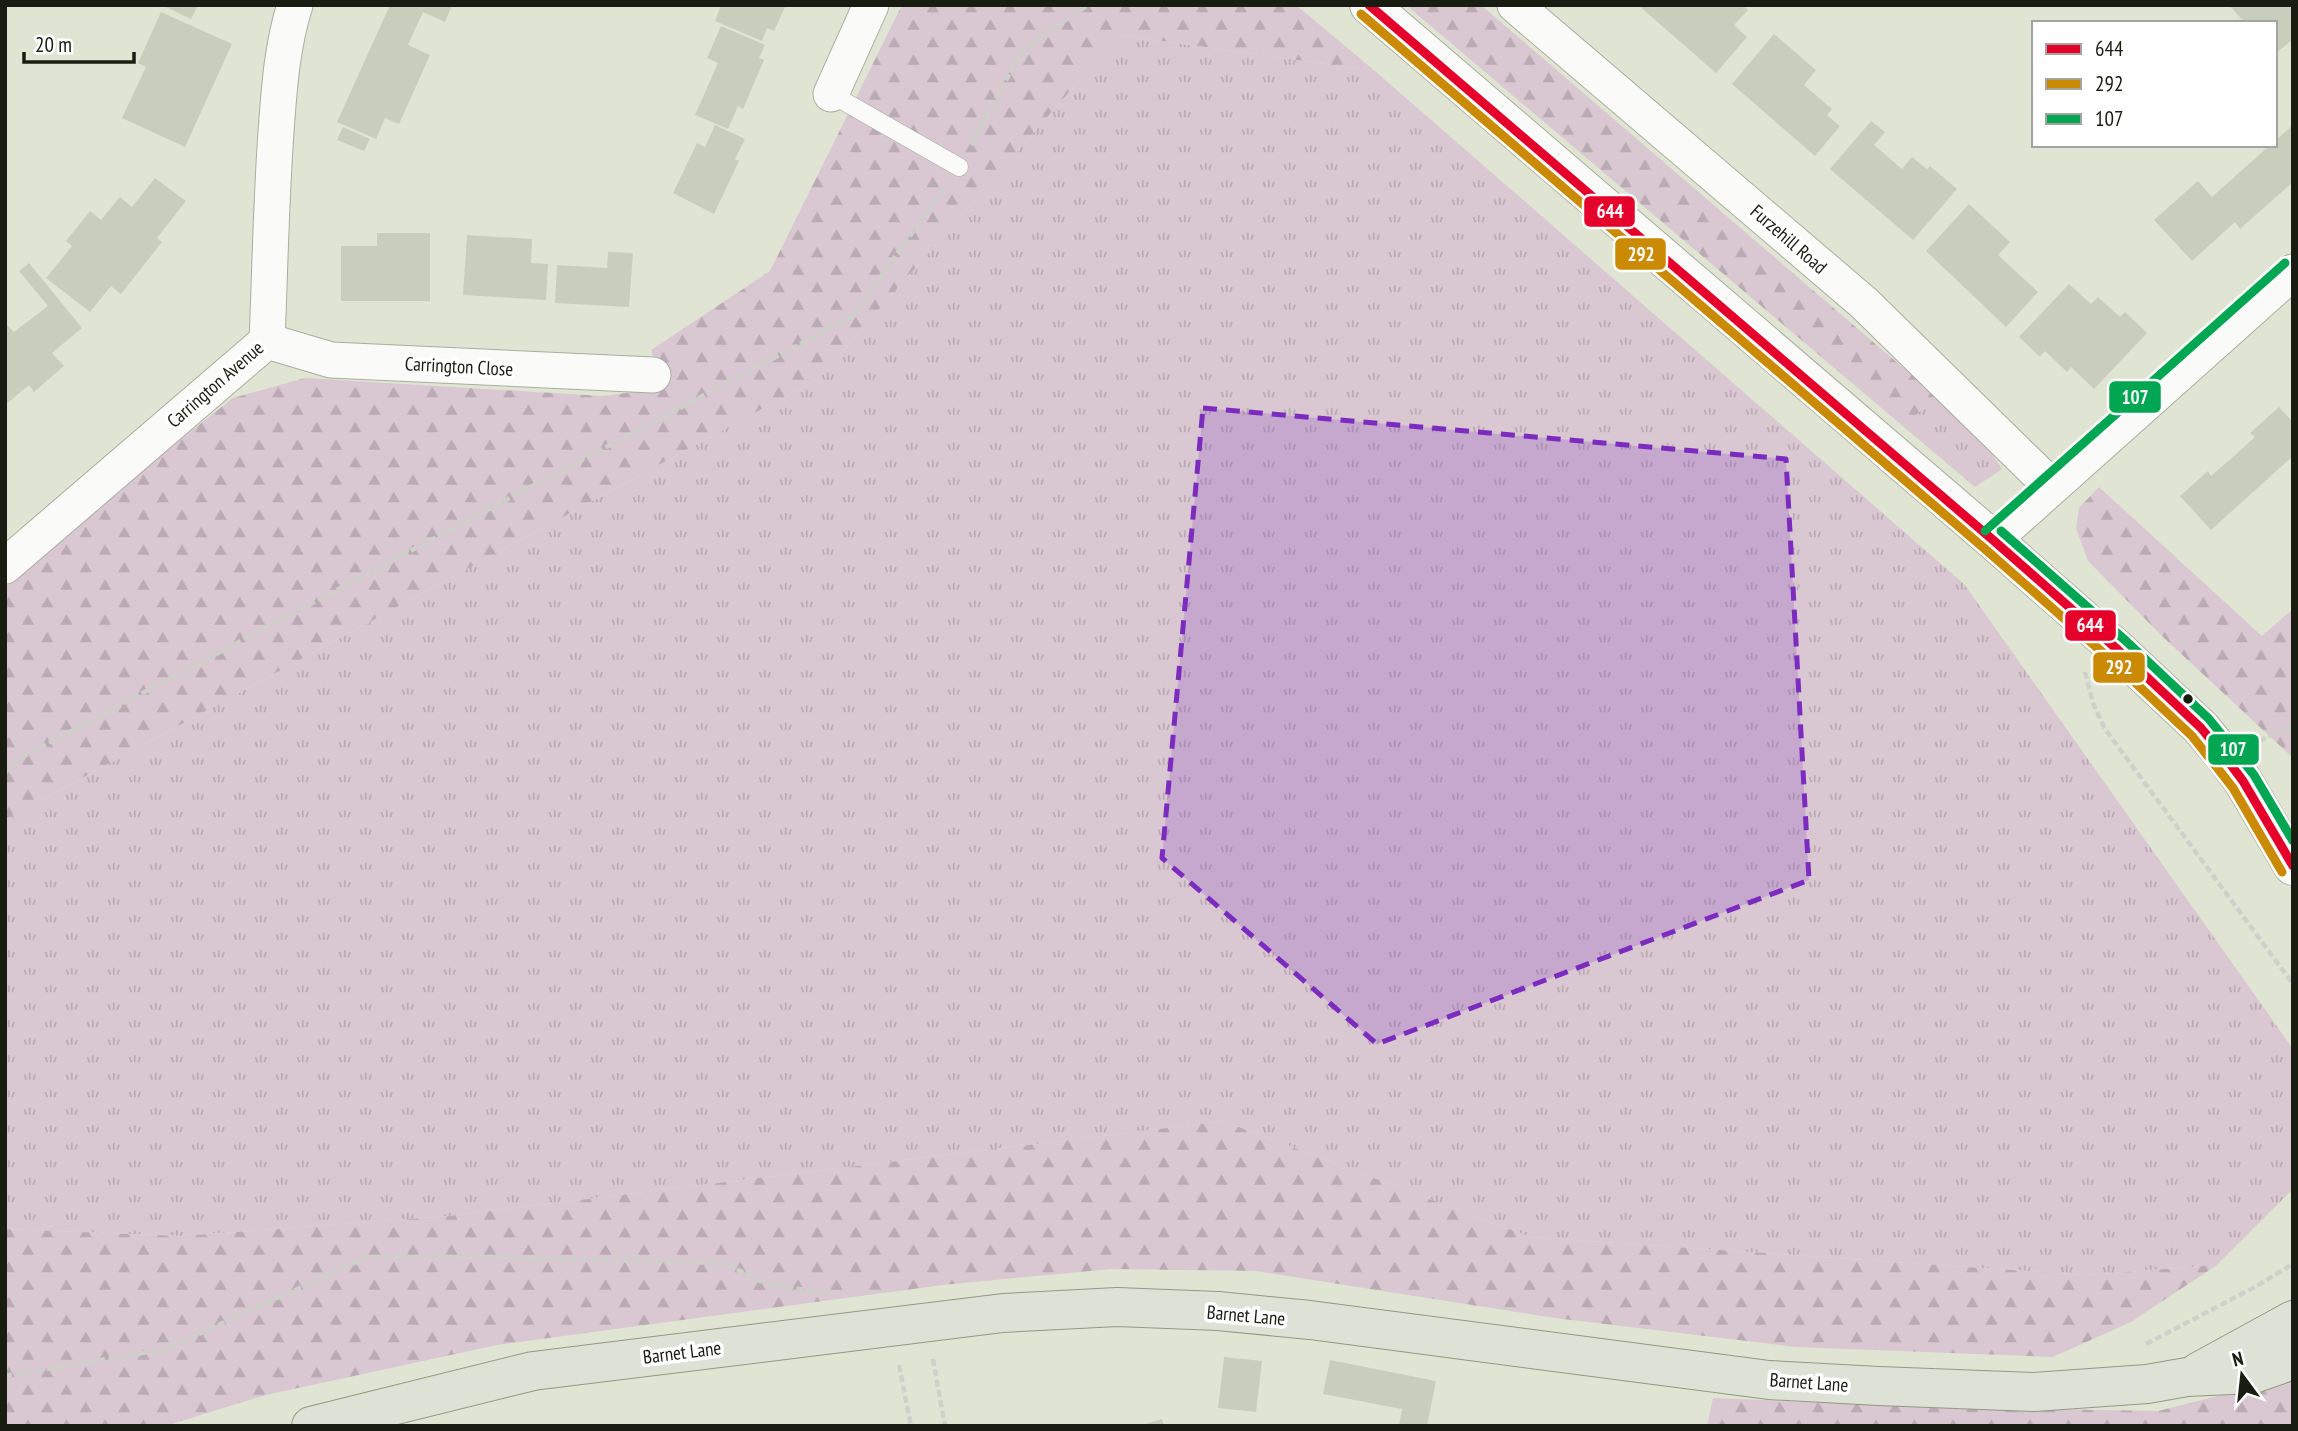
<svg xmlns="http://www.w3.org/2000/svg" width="2298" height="1431" font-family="'PT Sans Narrow',sans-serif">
<defs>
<pattern id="grass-tufts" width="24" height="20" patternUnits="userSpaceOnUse" patternTransform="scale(1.75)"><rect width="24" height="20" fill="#d9c7d2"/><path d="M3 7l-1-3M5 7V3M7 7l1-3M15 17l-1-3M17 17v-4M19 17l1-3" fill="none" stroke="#baaab3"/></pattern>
<pattern id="forest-firs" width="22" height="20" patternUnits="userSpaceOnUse" patternTransform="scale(1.75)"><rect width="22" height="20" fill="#d9c7d2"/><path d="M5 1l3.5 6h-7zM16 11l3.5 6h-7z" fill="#baaab3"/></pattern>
</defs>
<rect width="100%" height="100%" fill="#e0e5d3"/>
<!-- grass -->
<path fill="url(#grass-tufts)" d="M1119,35L1375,71L1964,584L2293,1049V1189L2217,1265L2086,1275L1530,1237L1223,1121L449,1216L181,1236L5,1229V820L819,378Z
M1936,396L1986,445L2002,469L1975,487L1904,427Z"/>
<!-- forest -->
<path fill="url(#forest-firs)" d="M902,5H1296L1375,71L1119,35L819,378L5,820V587L57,537L233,398L305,378L603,396L664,388L651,350L770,271Z
M1406,5H1481L1936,396L1904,427Z
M2099,487L2262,636L2293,609V758L2163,637L2088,561L2076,528L2079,508Z
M1223,1121L1530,1237L2086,1275L2217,1265L2131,1322L2053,1357L1796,1347L1555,1318L1256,1271L1111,1269L943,1285L497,1345L266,1395L165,1426H5V1229L181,1236L449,1216Z
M2293,1377V1426H1707L1713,1398L1924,1407L2158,1411Z"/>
<!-- building -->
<path fill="#c9cebc" d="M162,5H198L191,19Z
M390,5H452L445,22L423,12L408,45L430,55L399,124L385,118L376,139L337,122Z
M721,5H786L774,31L767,28L762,41L715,21Z
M1638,5H1742L1748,10L1734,25L1747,37L1716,73Z
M2229,5H2293V39L2275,54V23H2245Z
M161,12L232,44L185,147L122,118L146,67L138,63Z
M721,26L765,45L759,58L764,60L743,109L738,106L728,129L695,115L718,63L707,58Z
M1774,34L1816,70L1804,85L1832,109L1827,115L1840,126L1815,156L1732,84Z
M1871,121L1885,132L1874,145L1902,169L1912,157L1927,169L1930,166L1957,189L1913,240L1830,169Z
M715,125L745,139L735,159L739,161L714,214L673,193L697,143L705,147Z
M2293,125V182L2240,229L2235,222L2192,261L2154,220L2198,181L2212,197L2270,145H2275V141Z
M343,127L370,139L364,151L337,140Z
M155,178L186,201L157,238L162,242L121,294L111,286L90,312L46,278L72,246L66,241L90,211L101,220L120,197L132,207Z
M1969,204L2010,242L1998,255L2038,292L2006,327L1926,251Z
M377,233H430V301H341V246H377Z
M467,235L532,239L531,263L548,264L546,300L463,295Z
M608,252L633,253L629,307L555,303L557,265L607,268Z
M29,263L82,328L52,353L64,366L34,392L29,385L5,405V323L14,332L48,306L19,271Z
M2069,284L2091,304L2098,297L2120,317L2125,312L2147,333L2094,389L2071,367L2067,372L2045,351L2040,357L2019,337Z
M2279,407L2293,422V456L2211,530L2180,496L2208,471L2211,476L2234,456L2255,437L2250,433Z
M1224,1357L1262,1361L1256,1412L1218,1408Z
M1330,1360L1436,1381L1427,1426H1399L1402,1409L1323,1394Z
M1162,1419L1164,1426H1143L1142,1425Z"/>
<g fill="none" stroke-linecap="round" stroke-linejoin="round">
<!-- service casing -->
<g stroke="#a9ad9f" stroke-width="19">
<path id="service" d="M831,94L959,167"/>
</g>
<!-- minor casing -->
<g stroke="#a9ad9f" stroke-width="37">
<path id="minor" d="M1515,5L1864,303L2052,487
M831,94L871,5
M267,341L331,360L653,375
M1993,540L2293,272
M5,566L267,341C270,271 271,202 276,132C279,90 282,45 295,5"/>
</g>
<!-- tertiary casing -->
<g stroke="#a9ad9f" stroke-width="40">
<path id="tertiary" d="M1369,5L1993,540L2118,650L2201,728L2225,757L2243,781L2293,866"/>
</g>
<!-- primary casing -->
<g stroke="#939981" stroke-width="40">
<path id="primary" d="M2198,1372L2293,1320
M311,1426L533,1371L1003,1313L1117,1307L1218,1311L1310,1320L1769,1380L1879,1386L2034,1392L2147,1384L2187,1377L2253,1374L2293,1360"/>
</g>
<!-- path -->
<path stroke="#ced0ca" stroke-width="4.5" stroke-dasharray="7 3.5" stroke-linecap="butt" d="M971,145L1023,49L1088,5
M2085,672L2093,703L2105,729L2293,984
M2259,741L2293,725
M5,771L26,755L853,316L944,188
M2146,1344L2255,1287L2293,1264
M933,1359L945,1426
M899,1365L911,1426
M5,1376L166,1349L367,1257H494L725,1263L764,1283L830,1294"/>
<!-- service -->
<use href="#service" stroke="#fafbf8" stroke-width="18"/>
<!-- minor -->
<use href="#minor" stroke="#fafbf8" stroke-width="35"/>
<!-- tertiary -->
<use href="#tertiary" stroke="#fafbf8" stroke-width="38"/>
<!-- primary -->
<use href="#primary" stroke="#dee1d6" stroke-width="38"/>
<!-- bus-1 casing -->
<g stroke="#fff" stroke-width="14">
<path id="bus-1" d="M1369,5L1993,540L2118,650L2201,728L2225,757L2243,781L2293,866"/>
</g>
<!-- bus-2 casing -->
<g stroke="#fff" stroke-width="14">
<path id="bus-2" d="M1361,14L1985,549L2110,659L2192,736L2215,765L2233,788L2282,872"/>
</g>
<!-- bus-3 casing -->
<g stroke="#fff" stroke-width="14">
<path id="bus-3" d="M1985,531L2285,263
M2001,531L2126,641L2209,719L2254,775L2293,841"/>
</g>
<!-- bus-1 -->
<use href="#bus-1" stroke="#e4002b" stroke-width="9"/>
<!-- bus-2 -->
<use href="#bus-2" stroke="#cb8a03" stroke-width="9"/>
<!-- bus-3 -->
<use href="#bus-3" stroke="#00a651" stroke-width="9"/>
</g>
<!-- marked area -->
<path fill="#7b2cbf" fill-opacity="0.2" stroke="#7b2cbf" stroke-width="5" stroke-dasharray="14 9" stroke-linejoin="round" d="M1203,408L1786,459L1809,880L1377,1044L1162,858Z"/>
<!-- markers -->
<circle fill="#191c10" stroke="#fff" stroke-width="2.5" cx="2188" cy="699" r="6"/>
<g text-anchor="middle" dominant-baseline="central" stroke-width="7" stroke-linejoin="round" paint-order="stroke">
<!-- street labels -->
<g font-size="19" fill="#191c10" stroke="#fff">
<text transform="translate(1789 239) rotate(41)">Furzehill Road</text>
<text transform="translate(459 366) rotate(3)">Carrington Close</text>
<text transform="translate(215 384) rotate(-41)">Carrington Avenue</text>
<text transform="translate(1246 1315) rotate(5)">Barnet Lane</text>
<text transform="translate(682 1352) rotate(-7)">Barnet Lane</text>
<text transform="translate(1809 1382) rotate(4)">Barnet Lane</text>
</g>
</g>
<g stroke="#fff" stroke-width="2.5">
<rect x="1583" y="195" width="53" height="33" rx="7" fill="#e4002b"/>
<rect x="1614" y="237" width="53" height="34" rx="7" fill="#cb8a03"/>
<rect x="2108" y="380" width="54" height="34" rx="7" fill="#00a651"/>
<rect x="2064" y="609" width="53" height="33" rx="7" fill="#e4002b"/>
<rect x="2092" y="651" width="54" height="33" rx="7" fill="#cb8a03"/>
<rect x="2207" y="733" width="53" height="33" rx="7" fill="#00a651"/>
</g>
<g font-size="19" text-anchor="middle" font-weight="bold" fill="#fff">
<text x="1610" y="218">644</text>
<text x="1641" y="261">292</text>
<text x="2135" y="404">107</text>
<text x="2090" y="632">644</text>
<text x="2119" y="674">292</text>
<text x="2233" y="756">107</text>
</g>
<!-- border -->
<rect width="2298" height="1431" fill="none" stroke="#191c10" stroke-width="14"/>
<!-- legend -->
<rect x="2032" y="21" width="245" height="126" fill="#ffffff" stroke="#a3a49f" stroke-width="2"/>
<rect x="2046" y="44" width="35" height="10" fill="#e4002b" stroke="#a3a49f" stroke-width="2"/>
<text x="2095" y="56" font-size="21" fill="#191c10">644</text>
<rect x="2046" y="79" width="35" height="10" fill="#cb8a03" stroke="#a3a49f" stroke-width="2"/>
<text x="2095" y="91" font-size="21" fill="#191c10">292</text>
<rect x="2046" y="114" width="35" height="10" fill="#00a651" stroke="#a3a49f" stroke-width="2"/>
<text x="2095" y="126" font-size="21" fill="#191c10">107</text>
<!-- north arrow -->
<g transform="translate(2242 1375) rotate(345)" stroke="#ffffff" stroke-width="5" paint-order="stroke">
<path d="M0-5L12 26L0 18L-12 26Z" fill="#191c10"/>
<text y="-10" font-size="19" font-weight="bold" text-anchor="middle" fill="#191c10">N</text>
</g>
<!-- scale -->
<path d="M24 52v10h110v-10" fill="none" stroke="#191c10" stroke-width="3.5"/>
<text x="35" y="52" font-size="21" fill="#191c10" stroke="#ffffff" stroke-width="5" paint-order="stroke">20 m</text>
</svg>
